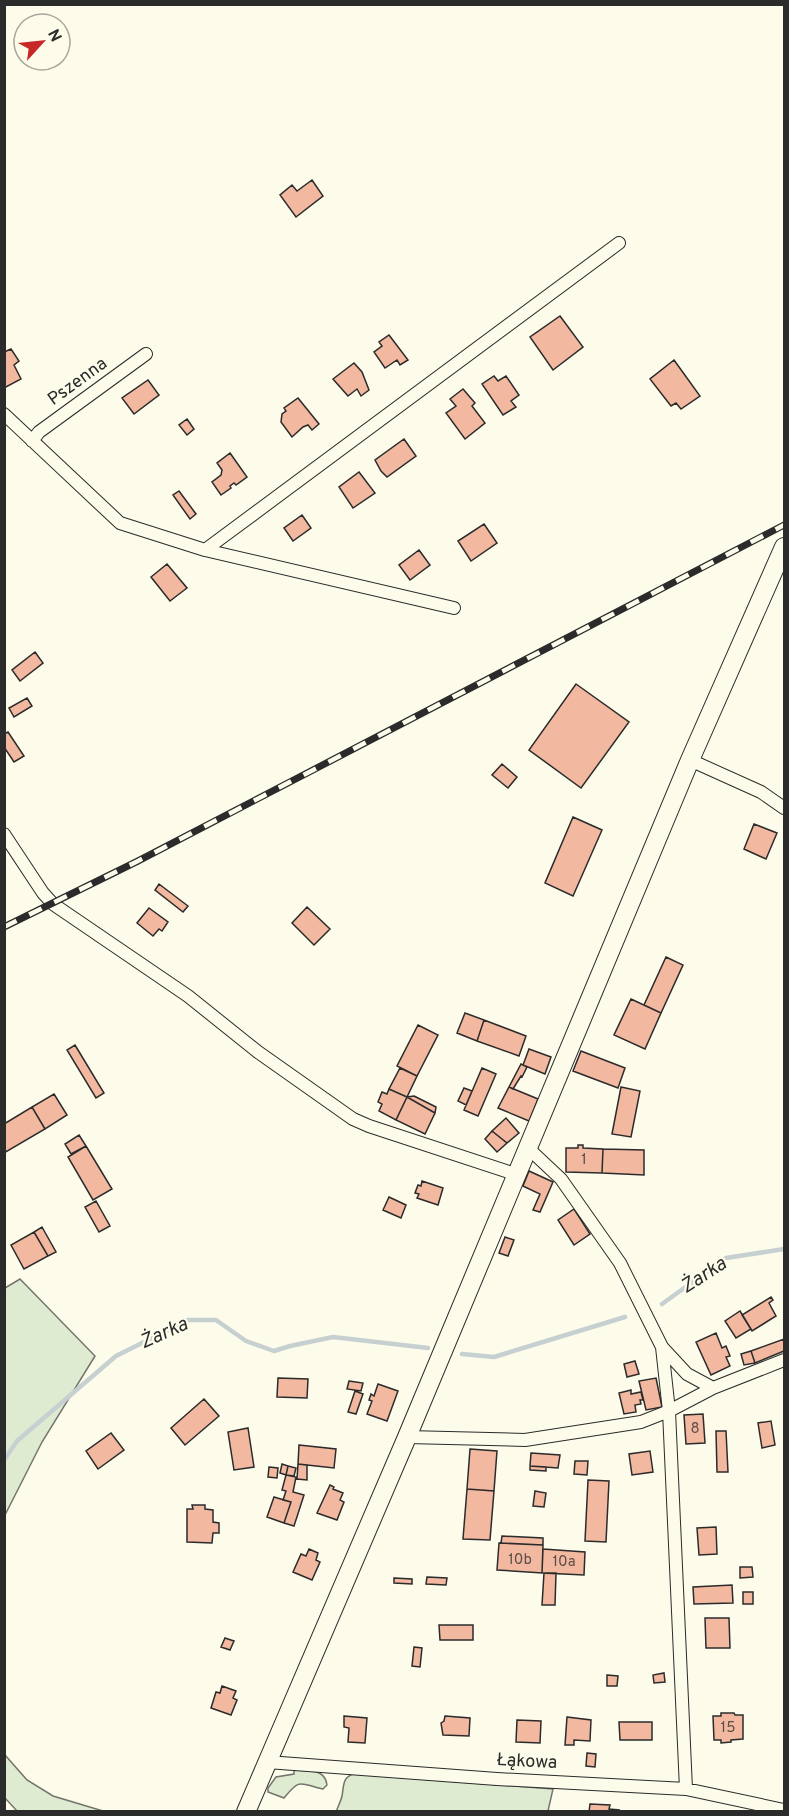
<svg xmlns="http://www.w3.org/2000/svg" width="789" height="1816" font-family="Overpass,sans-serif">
<rect width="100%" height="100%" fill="#fdfbea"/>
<!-- green -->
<path fill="#deebd1" stroke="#74746e" stroke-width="1.5" d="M20,1279L95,1356L42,1442L5,1515V1288Z
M5,1755L27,1780L53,1796L103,1811H17L5,1798Z
M294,1770C308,1771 325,1768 327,1785L323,1789C300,1784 301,1777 284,1798L268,1792V1788L276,1777L294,1774Z
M354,1774L553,1789L548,1811L336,1812C338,1806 341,1801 342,1796C344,1786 342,1777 354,1774Z"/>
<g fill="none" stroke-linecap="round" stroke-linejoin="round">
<!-- stream -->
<path stroke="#c7d0d0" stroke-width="4.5" d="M662,1304L726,1258L784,1249
M462,1354L494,1357L625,1317
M4,1460L17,1441L116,1356L188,1320H216L246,1341L274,1351L290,1346L333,1337L428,1348"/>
</g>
<!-- building -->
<path fill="#f2b8a0" stroke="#2b2b2b" stroke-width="1.5" d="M312,180L323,196L296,217L280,195L292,185L297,191Z
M560,316L583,347L553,370L530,337Z
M389,335L408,360L400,365L397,360L385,368L374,352L382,346L379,342Z
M11,349L19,361L14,365L21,379L4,388V352Z
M674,360L700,396L681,409L676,403L671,406L650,379Z
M354,363L362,372L369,390L361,396L357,389L348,396L333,379Z
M494,376L498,381L506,376L519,395L511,401L516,407L503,415L482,384Z
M148,380L159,395L134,414L122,398Z
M463,389L475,403L472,406L485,423L465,439L446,413L456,406L450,399Z
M298,398L319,424L312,430L308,425L303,427L292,437L281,422L282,414L286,411L284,408Z
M187,419L194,429L187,435L179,425Z
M404,439L416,456L387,477L381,471L375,460Z
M230,453L247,477L236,485L234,483L230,486L231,488L221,495L212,482L221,475L222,470L217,463Z
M359,472L375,493L353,508L339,487Z
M179,491L196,514L190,519L173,495Z
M302,515L311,528L293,541L284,528Z
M484,524L497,543L471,561L458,541Z
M419,550L430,565L410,580L399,565Z
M167,564L187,588L170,601L151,577Z
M35,652L43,663L20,681L12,670Z
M576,684L629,722L581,788L529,750Z
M27,698L32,706L14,717L9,708Z
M8,732L24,756L14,762L4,747V734Z
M502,764L517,777L508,788L492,775Z
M573,817L602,830L573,896L545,883Z
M754,824L777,833L766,859L744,849Z
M159,884L188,906L183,912L155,890Z
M307,907L330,929L314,945L292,923Z
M149,908L168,922L162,931L159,929L153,936L137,923Z
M666,957L683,965L661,1013L644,1005Z
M631,999L661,1013L645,1049L614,1035Z
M465,1013L484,1020L477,1041L457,1033Z
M484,1020L526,1036L519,1056L477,1041Z
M418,1025L438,1035L417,1076L397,1066Z
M75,1045L104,1093L96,1098L67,1050Z
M529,1049L551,1057L545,1074L523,1065Z
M581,1051L625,1068L618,1088L573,1071Z
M521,1064L527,1067L522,1077L521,1076L513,1089L509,1087Z
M400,1068L417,1076L407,1097L389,1089Z
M482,1068L496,1074L478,1116L464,1110Z
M509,1087L538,1099L529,1121L498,1108Z
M621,1087L640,1091L631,1137L612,1134Z
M464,1088L472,1091L466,1105L458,1101Z
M389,1089L407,1097L396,1120L379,1111L382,1104L378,1102L382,1092L387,1094Z
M54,1094L67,1115L45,1129L32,1107Z
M414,1096L436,1107L435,1113L407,1097Z
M407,1097L435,1113L425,1134L396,1120Z
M32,1107L45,1129L4,1153V1124Z
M506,1118L519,1133L507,1143L492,1131Z
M492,1131L507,1143L497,1152L485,1139Z
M79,1135L86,1146L71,1154L65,1144Z
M578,1145H583V1148L603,1149L602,1173L566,1172V1148H578Z
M86,1146L112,1189L93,1200L68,1157Z
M603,1149L644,1150V1175L602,1173Z
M529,1171L553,1182L540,1212L533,1210L540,1194L523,1186Z
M422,1181L443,1188L438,1205L417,1198L419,1194L415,1193L418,1185L421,1186Z
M389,1197L406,1205L401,1218L383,1210Z
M96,1201L110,1226L99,1232L85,1207Z
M574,1209L590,1234L574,1245L558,1220Z
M42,1227L56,1252L48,1256L34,1232Z
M34,1232L48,1256L24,1269L11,1245Z
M505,1237L514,1240L508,1256L499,1253Z
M771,1297L773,1300L769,1303L776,1316L752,1331L742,1315Z
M740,1311L751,1329L736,1338L725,1321Z
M716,1333L722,1348L726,1346L730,1356L726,1357L730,1366L711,1375L696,1342Z
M784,1339V1351L755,1363L751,1351Z
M751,1351L755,1363L744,1365L741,1354Z
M635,1361L639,1374L627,1377L624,1364Z
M278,1378L308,1379L307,1398L277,1397Z
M656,1378L662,1407L646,1410L639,1381Z
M349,1381L363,1383L361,1391L347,1389Z
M378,1384L398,1391L387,1421L367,1414L372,1401L369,1400L371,1394L374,1396Z
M631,1390V1394L641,1392L643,1400H640L641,1404L635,1405L636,1412L624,1414L619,1393Z
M355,1391L363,1394L356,1414L348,1412Z
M204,1399L219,1416L185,1445L171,1428Z
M703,1414L705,1443L686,1444L684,1415Z
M771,1421L775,1445L762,1448L758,1423Z
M248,1428L254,1467L234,1470L228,1432Z
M716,1431H726L728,1472H717Z
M111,1433L124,1450L98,1469L86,1451Z
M299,1445L336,1449L334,1468L298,1464Z
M470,1449L497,1451L494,1491L467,1489Z
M650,1451L653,1472L632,1475L629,1454Z
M531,1453L560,1455L558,1468L530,1466Z
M575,1461H588L587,1475L574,1474Z
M282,1464L288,1466L286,1475L280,1473Z
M298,1464L307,1465V1480L297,1479Z
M288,1466L296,1468L294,1476L286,1475Z
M530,1466L546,1467V1471L530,1470Z
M269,1467L278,1468L277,1478L268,1477Z
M286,1475L296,1477L293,1492L304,1495L294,1526L284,1523L291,1502L283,1500L286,1491L282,1490Z
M588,1480L609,1481L606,1542L585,1541Z
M330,1485L334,1487L333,1489L343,1493L340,1500L344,1502L337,1520L317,1513Z
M467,1489L494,1491L490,1540L463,1539Z
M535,1491L546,1493L544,1507L533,1506Z
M274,1497L291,1502L284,1523L267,1517Z
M192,1505H205V1509L213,1510V1522L219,1523V1533H213L212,1543L187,1542V1509H193Z
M716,1527L717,1554L699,1555L697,1528Z
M502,1536L543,1538V1545L501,1543Z
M499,1543L543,1545L542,1573L497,1570Z
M309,1549L318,1553L316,1560L320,1562L312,1580L293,1572L301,1554L306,1556Z
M543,1549L585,1552L584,1575L542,1573Z
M740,1567H752L753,1577L740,1578Z
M544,1573H556L555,1605H542Z
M427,1577L447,1578L446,1585L426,1584Z
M394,1578L412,1579V1584L394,1583Z
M732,1585L733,1603L694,1604L693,1587Z
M743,1592H753V1604H743Z
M705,1618H729L730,1648H706Z
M439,1625H473V1640H440Z
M225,1638L234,1641L230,1650L221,1647Z
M414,1647L422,1648L420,1667L412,1666Z
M664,1673L665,1682L654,1683L653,1675Z
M607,1675L618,1676L617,1686H607Z
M222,1686L236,1691L233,1698L237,1700L231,1715L211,1708L216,1692L220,1693Z
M721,1713H734L735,1715H743V1739L731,1740V1742L721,1743V1740H714L713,1716H721Z
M344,1716L367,1718L365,1743L348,1742L349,1728L344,1727Z
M445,1716L470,1718L469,1736L443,1735L441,1723L444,1721Z
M567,1717L591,1720L590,1741L574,1740V1745H565Z
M517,1720L541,1721L540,1743L516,1742Z
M619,1722H652V1740H620Z
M587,1753L596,1754L595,1767L586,1766Z
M590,1804L610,1805L609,1809L619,1810L618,1812H589Z"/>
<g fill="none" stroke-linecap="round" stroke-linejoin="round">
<!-- minor casing -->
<g stroke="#2b2b2b" stroke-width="14">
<path id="minor" d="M4,414L120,523L205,550L454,608
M32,441L39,432L146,354
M205,550L619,243
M690,760L761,792L784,808
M4,834L43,893L53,904L188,996L258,1052L353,1119L369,1126L515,1174
M528,1148L561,1179L620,1263L662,1347L687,1374L713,1388
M662,1347L669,1411L686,1789
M407,1437L525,1440L641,1422L669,1411L713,1388L784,1360
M267,1762L497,1779L686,1789L784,1810"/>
</g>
<!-- secondary casing -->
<g stroke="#2b2b2b" stroke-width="20">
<path id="secondary" d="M246,1812L407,1437L690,760L784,547"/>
</g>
<!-- minor -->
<use href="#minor" stroke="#fdfbea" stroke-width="12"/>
<!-- secondary -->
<use href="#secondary" stroke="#fdfbea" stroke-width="18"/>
<!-- rail casing -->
<g stroke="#2b2b2b" stroke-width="7">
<path id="rail" d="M4,927L138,861L784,525"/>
</g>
<!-- rail -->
<use href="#rail" stroke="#fdfbea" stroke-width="4.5" stroke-dasharray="14" stroke-linecap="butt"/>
</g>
<g text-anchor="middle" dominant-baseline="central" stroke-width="4.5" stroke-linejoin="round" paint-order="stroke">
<!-- number labels -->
<g font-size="15" fill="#5d4e48">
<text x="584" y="1160">1</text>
<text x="695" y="1429">8</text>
<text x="520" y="1560">10b</text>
<text x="564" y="1562">10a</text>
<text x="728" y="1728">15</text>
</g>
<!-- street labels -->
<g font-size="18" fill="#2b2b2b" stroke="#fdfbea">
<text transform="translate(78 382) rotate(-36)">Pszenna</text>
<text transform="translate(527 1762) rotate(3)">Łąkowa</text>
</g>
<!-- water labels -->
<g font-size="20" font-style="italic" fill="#2b2b2b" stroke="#fdfbea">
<text transform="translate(704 1276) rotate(-33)">Żarka</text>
<text transform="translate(164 1334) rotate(-24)">Żarka</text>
</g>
</g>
<!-- border -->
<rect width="789" height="1816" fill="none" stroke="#2b2b2b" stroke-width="12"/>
<!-- north arrow -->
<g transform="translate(42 42) rotate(63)"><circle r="28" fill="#fdfbea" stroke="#a9a89e" stroke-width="1.5"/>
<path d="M0-4.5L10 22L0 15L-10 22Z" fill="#c62828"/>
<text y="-9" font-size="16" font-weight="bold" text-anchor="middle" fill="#2b2b2b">N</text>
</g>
</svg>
